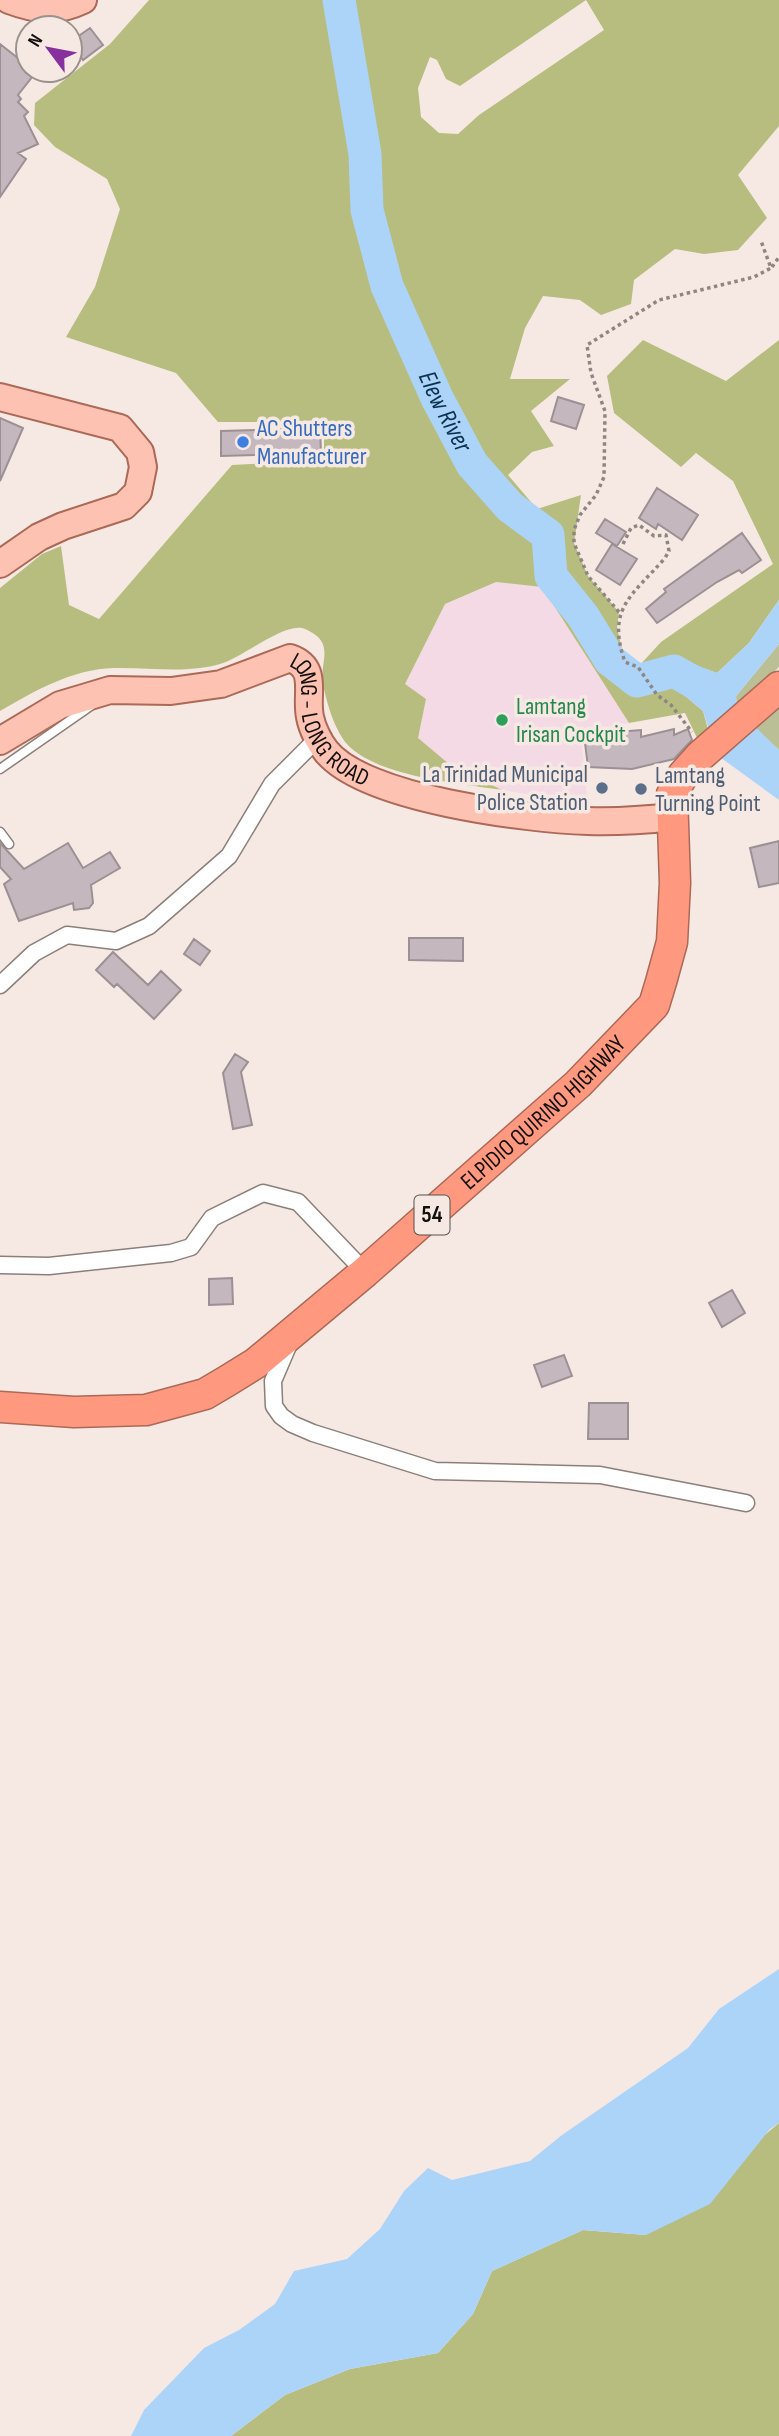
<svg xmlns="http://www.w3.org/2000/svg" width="779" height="2436" font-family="'Sofia Sans Condensed',sans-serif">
<rect width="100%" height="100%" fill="#f6e9e3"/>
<!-- industrial -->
<path fill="#f3dae4" d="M496,582L542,587L629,723L581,733L587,798L555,799L502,790L449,764L417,738L426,699L404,685L445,604Z"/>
<!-- green -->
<path fill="#bbbf95" d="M779,644V667L737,709L736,696Z
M779,700V750L751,725Z"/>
<!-- forest -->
<path fill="#b7bd7e" d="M149,0H586L460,86L446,79L437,60L430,57L418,88L421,117L439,133L458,134L479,115L604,30L586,0H779V126L738,175L767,218L738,250L704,254L675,249L634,280L631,304L601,315L580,300L543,296L525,328L510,379H570L531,411L554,446L532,452L508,475L537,509L581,495L574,543L588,576L619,612L617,628L625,662L638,667L661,642L773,564L733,481L696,453L681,467L614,413L607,376L643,340L726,381L779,340V600L749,643L717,673L691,664L678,690L703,711L709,733L700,744L685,713L629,723L542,587L496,582L445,604L405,684L426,699L418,738L449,764L502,790C458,783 376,777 346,743C334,728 326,701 323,683C319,661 337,643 305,629C286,620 243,658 220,664C186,674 148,667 114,668C72,669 35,691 0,711V588L42,554L61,546L69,605L99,619L232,465L324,460V422H218L176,373L66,337L95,287L120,209L107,179L55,147L34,125L35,103L110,44Z
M779,2123V2436H231L285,2395L350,2369L438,2353L473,2314L492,2271L583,2230L646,2235Z"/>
<!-- water -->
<path fill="#acd4f9" d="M779,600V644L736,696L737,709L779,750V800L717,755L703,711L678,690L691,663L717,673L749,643Z
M779,1969V2123L770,2129L710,2204L646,2235L583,2230L492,2271L473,2314L438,2353L350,2369L285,2395L231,2436H131L144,2410L204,2348L239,2330L275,2304L294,2271L347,2259L380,2229L404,2191L428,2168L452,2180L530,2161L562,2135L688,2048L719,2009Z"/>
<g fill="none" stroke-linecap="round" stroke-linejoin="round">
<!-- river -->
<path stroke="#acd4f9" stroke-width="33" id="s1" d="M339,0L365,154L367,210L387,286L437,398L472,464L510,507L548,535L551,576L583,616L610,660L637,681L674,671L716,695"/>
</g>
<!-- building -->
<path fill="#c4b7bd" stroke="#9c9095" stroke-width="2" d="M90,28L103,45L83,60L70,42Z
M0,44L28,66V70L36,72L18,95L21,99L18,102L28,112L24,116L38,144L18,153L26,159L0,197Z
M558,397L584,405L576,429L551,421Z
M0,418L23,428L0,481Z
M320,428L321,453L221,456V431Z
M657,488L698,515L682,540L658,524L656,529L639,518Z
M605,519L626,532L617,546L596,533Z
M742,533L761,560L742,573L739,570L717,582L657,623L646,609L666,592L664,589Z
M612,544L637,559L620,585L596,570Z
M674,729V735L688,729L692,740L674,759L632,769L588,767L585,743L618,744L617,732L641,730V737Z
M779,841V883L759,887L750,848Z
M0,843L24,869L68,843L83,868L110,852L120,868L91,885L93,903L89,908L74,910L73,903L19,921L4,884L11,879L0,867Z
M409,938H463V961L409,960Z
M194,939L210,951L200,965L184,954Z
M113,952L148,985L161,971L181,990L154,1019L117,984L114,987L96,970Z
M235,1054L248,1062L241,1072L252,1125L233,1129L223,1073Z
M232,1278L233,1304L209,1305V1279Z
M732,1290L745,1313L722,1327L709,1303Z
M564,1355L572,1376L542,1387L534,1365Z
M589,1403H628V1439H588Z"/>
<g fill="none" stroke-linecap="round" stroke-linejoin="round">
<!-- lane casing -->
<g stroke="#8b7f79" stroke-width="11">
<path id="lane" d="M0,769L92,705
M0,832L9,844"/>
</g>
<!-- street casing -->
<g stroke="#8b7f79" stroke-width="19">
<path id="street" d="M0,985L34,953L67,935L116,941L149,926L229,856L272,784L318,738
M0,1265L49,1266L171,1253L191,1247L212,1218L263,1193L298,1202L365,1272
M288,1346L273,1381L274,1406L281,1416L292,1424L313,1433L435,1471L600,1475L746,1503"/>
</g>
<!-- primary casing -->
<g stroke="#ac6957" stroke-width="30">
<g id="primary">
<path d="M9,0C36,10 56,13 83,0"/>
<path d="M0,397L120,428L140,452L143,467L138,492L124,506L63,526L39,537L0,564"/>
<path id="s2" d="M0,741L60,705L110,690L171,691L221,684L290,658C319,668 305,694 310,717C312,728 319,742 326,751C364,799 527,819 588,821C617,822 645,820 673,817"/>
</g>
</g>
<!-- highway casing -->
<g stroke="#ac6957" stroke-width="33">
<g id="highway">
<path id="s3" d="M0,1407L74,1412L146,1410L205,1394L227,1381L256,1363L365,1272L578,1084L654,1005L661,982L672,942L675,883L672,794L683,775L700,756L779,687"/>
</g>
</g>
<!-- path -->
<path stroke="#8f8681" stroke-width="3.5" stroke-dasharray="3.5 3.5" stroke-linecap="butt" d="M772,267L779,257
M623,544L631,528L639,525L654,536L666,535L669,551L665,558C632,596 606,608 625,662L638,667L657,695L671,705L692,732
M619,612L588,576L574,543V530L580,515L596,495L604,477L605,411L591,373L587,345L659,300L754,277L771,268L761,241"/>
<!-- lane -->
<use href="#lane" stroke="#fff" stroke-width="8"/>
<!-- street -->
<use href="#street" stroke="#fff" stroke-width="16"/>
<!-- primary -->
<use href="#primary" stroke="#fec2b2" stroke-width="26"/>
<!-- highway -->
<use href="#highway" stroke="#fe997f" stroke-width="30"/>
</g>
<!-- markers -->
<circle fill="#3f7fe0" stroke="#f6e9e3" stroke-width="2.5" cx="243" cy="442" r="7"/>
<circle fill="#2e9e5b" stroke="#f6e9e3" stroke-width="2.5" cx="502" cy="720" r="7"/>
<g fill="#5c6f8a" stroke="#f6e9e3" stroke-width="2.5">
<circle cx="602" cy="788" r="7"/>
<circle cx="641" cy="789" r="7"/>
</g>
<g text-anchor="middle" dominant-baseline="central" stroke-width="7" stroke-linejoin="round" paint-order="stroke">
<!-- shield labels -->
<rect fill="#f6e9e3" stroke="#57504d" stroke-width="2" x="414.5" y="1195.5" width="35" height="39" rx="5"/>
<g font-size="23" font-weight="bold" fill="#130f0d">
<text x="432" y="1215">54</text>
</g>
<!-- shop labels -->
<g font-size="24" fill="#366cbe" stroke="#f6e9e3" text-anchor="start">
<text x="257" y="428">AC Shutters<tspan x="257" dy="28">Manufacturer</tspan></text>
</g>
<!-- leisure labels -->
<g font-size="24" fill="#27864d" stroke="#f6e9e3" text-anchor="start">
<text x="516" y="706">Lamtang<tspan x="516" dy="28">Irisan Cockpit</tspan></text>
</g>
<!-- street labels -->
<g font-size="24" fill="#130f0d" stroke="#f6e9e3">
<text stroke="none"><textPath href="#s2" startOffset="387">LONG - LONG ROAD</textPath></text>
<text stroke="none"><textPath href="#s3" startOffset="648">ELPIDIO QUIRINO HIGHWAY</textPath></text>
</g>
<!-- service labels -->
<g font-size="24" fill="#4e5e75" stroke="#f6e9e3" text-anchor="end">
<text x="588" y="774">La Trinidad Municipal<tspan x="588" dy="28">Police Station</tspan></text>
<text x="655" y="775" text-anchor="start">Lamtang<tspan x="655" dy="28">Turning Point</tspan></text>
</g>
<!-- water labels -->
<g font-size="26" font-style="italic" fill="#0c3250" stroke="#f6e9e3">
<text stroke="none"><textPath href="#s1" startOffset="429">Elew River</textPath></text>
</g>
</g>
<!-- north arrow -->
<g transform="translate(49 49) rotate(302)"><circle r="33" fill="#f6e9e3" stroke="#9b928d" stroke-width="2"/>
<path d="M0-5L12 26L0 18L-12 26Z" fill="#87319e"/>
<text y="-10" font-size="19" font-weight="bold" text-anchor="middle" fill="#130f0d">N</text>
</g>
</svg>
